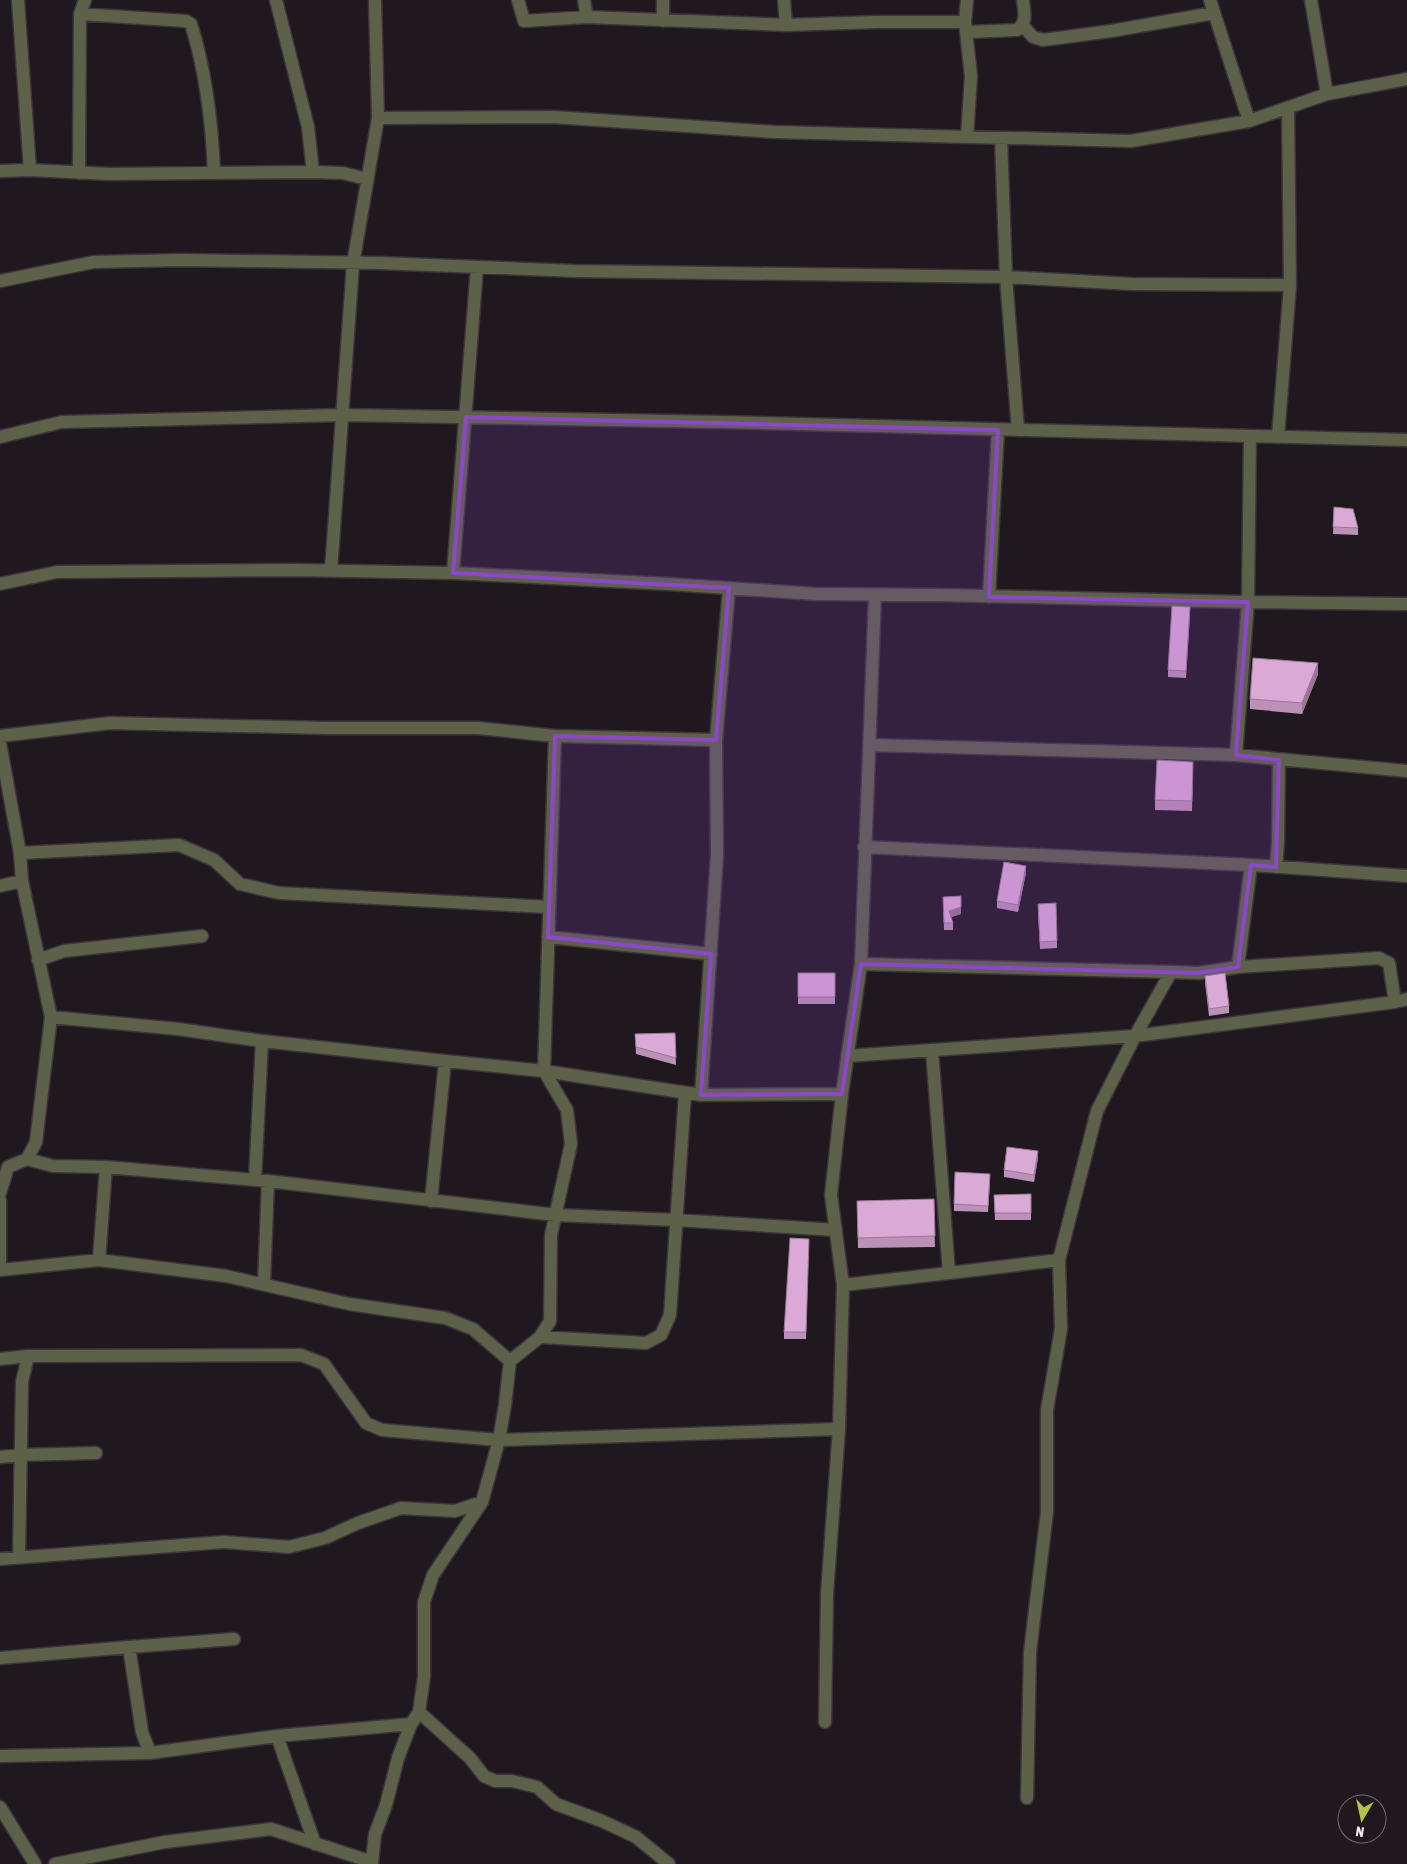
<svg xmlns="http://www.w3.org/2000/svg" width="1407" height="1864" font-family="'Asap Condensed',sans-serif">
<rect width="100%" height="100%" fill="#1f181e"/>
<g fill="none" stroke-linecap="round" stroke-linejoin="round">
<!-- street casing -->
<g stroke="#3c353b" stroke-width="15">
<path id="street" d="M18,0L30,170
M276,0L308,127L313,172
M518,0L524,21L587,17L786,25L877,22H965L971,76L967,137
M584,0L587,17
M784,0L786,25
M1210,0L1249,121
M1311,0L1327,94
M80,14L186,21L191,24C206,72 212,122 214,173
M663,21V0
M965,22L967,0
M1023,26L1033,37L1043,40L1111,31L1214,13
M967,32L1017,30C1028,22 1024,12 1023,0
M378,118L553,117L775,132L1131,141L1249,121L1327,94L1407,79
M1001,138L1006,277L1018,430
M0,171L30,170L110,174L313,172L343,173L367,179
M79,173L80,14L85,0
M0,281L94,262L182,260L379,263L575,271L1006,277L1132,284L1290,285
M0,437L62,422L341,415L722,422L1407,440
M1278,437L1290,285L1288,108
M331,571L353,264L378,118L375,0
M453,573L477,267
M0,584L57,572L295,570L453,573L668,584L816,594L938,595L1248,602L1407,604
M989,597L998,430
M0,736L110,723L325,728H478L555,736L716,740
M0,743L20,853L22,881L51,1017L178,1029L262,1041L445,1061L544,1071L701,1095L842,1094
M870,745L1236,755L1407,771
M1236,755L1248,602L1250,436
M864,847L1251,865L1407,876
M20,853L179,845L214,860L240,884L279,893L549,907
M1276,867L1278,843L1279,760
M0,886L22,881
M548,937L711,954
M38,960L64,951L202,936
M861,964L1171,972
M1238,967L1379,958L1389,963L1395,1002
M847,1056L1135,1036L1395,1002L1407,999
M701,1095L717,855L716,740L729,588
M27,1159L53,1166L106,1167L268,1181L556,1215L676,1220L836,1230
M255,1180L262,1041
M0,1193L8,1167L27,1159L36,1142L51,1017
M0,1200V1270
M431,1201L445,1061
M99,1260L106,1167
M0,1270L99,1260L226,1276L349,1304L445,1318L473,1329L510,1361
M949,1273L1059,1260
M264,1284L268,1181
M843,1285L949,1273L932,1050
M540,1337L646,1343L661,1335L670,1315L685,1093
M28,1356L301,1355L324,1364L366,1423L382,1430L499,1440L839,1429
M0,1359L28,1356L22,1382L19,1557
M0,1457L20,1455L96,1453
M0,1559L224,1542L289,1547L325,1538L358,1523L401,1508L455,1511L482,1502
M129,1647L234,1639
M0,1658L129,1647L142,1732L150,1753
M419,1712L470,1758L484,1776L495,1781H512L537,1787L556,1804L602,1821L636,1837L669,1864
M825,1722L827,1594L839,1429L843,1285L831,1195L842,1094L861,964L875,595
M277,1736L411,1724
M0,1756L150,1753L277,1736L315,1844
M1027,1798L1030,1652L1047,1512V1410L1061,1329L1059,1260L1097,1111L1135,1036L1171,972L1199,973L1238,967L1251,865
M0,1807L35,1864
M372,1862L375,1834L386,1805L398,1758L411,1724L419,1712L424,1677V1602L433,1575L482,1502L499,1440L505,1405L510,1361L540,1337L550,1321L551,1235L571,1144L567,1110L544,1071L555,736
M55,1864L165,1842L271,1829L372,1862V1864"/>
</g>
<!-- street -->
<use href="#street" stroke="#5d6149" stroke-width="12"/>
</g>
<!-- wall -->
<path fill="#bb91b7" d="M1334,507L1358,528V535L1333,534Z
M1190,614L1186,678L1168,677V670Z
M1318,674L1302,714L1250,709V699Z
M1193,772L1192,811L1155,810V800Z
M1026,873L1018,912L997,908V901Z
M943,897L961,914L951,917L953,923V930H944Z
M1038,911L1057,941V948L1040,949Z
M798,973H835V1004H798Z
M1205,976L1229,1006V1013L1209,1016L1205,983Z
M675,1033L676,1065L636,1054L635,1034Z
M1038,1158L1034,1182L1004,1177V1170Z
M990,1181L988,1212L954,1211V1204Z
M1031,1194V1220H995L994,1195Z
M934,1199L935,1247L858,1248L857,1201Z
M809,1239L806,1339H784V1332Z"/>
<!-- shaded-wall -->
<path fill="#997695" d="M1318,663V674L1302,714V703Z
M1026,866V873L1018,912V905Z
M961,907V914L949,918V911Z
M1038,1151V1158L1034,1182V1175Z"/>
<!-- building -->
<path fill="#daa9d5" stroke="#997695" d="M1334,507L1353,509L1358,528L1333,527Z
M1172,606L1190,607L1186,671L1168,670Z
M1253,658L1318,663L1302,703L1250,699Z
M1157,760L1193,762L1192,801L1155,800Z
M1004,862L1026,866L1018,905L997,901Z
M961,896V907L949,911L953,923H944L943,897Z
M1056,903L1057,941L1040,942L1038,904Z
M798,973H835V997H798Z
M1225,973L1229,1006L1209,1009L1205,976Z
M675,1033L676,1058L636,1047L635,1034Z
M1007,1147L1038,1151L1034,1175L1004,1170Z
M955,1172L990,1174L988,1206L954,1204Z
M1031,1194V1213H995L994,1195Z
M934,1199L935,1236L858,1238L857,1201Z
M790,1238L809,1239L806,1332H784Z"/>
<!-- marked area -->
<path fill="#8c48c6" fill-opacity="0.2" stroke="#8c48c6" stroke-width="4" stroke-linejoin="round" d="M466,417L998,430L989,597L1248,602L1236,755L1279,760L1276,867L1251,865L1238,967L1199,973L861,964L842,1094L701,1095L711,954L548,937L555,736L716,740L729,588L453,573Z"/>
<!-- north arrow -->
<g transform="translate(1362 1819) rotate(189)"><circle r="24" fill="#1f181e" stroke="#726c71"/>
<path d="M0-4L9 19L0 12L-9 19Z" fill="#b5c249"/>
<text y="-8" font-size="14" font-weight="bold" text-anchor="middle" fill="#efeaee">N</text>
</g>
</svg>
